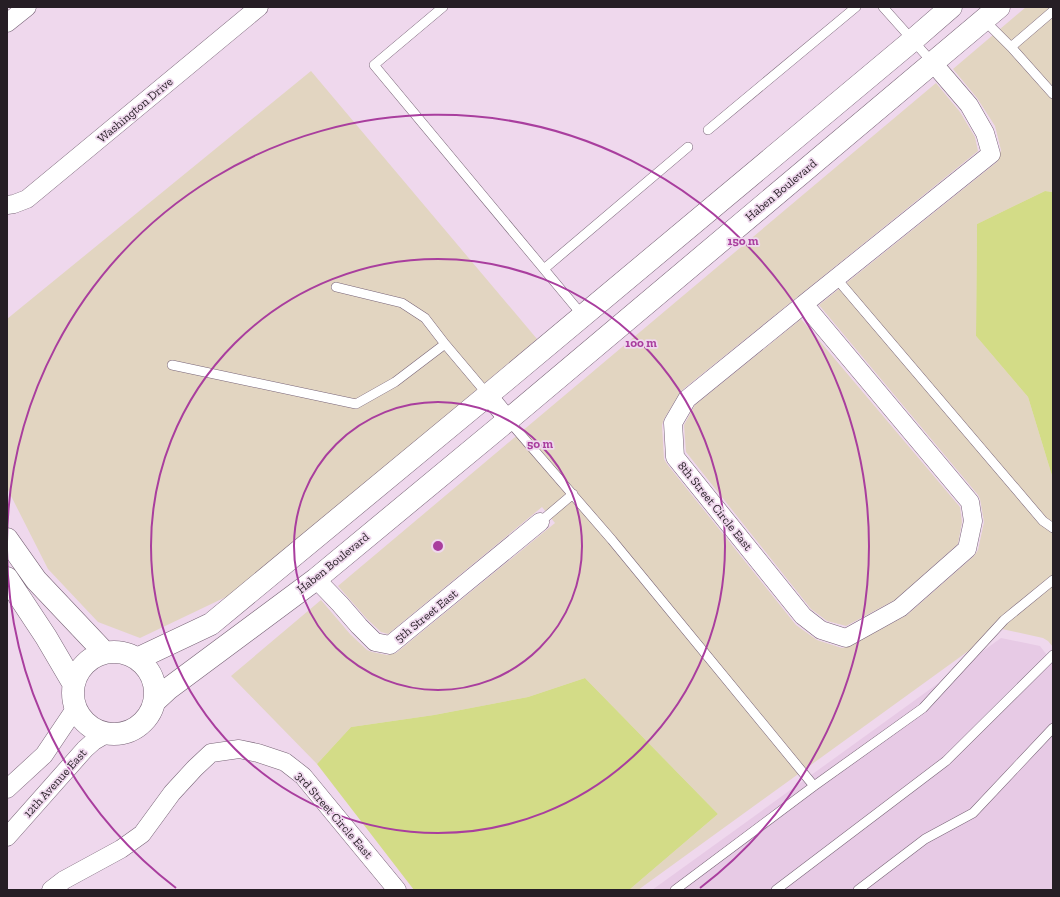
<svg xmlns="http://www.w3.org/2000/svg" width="1060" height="897" font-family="'Zilla Slab',serif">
<rect width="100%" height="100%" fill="#efd8ed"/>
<!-- commercial -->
<path fill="#e2d5c1" d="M1026,7H1053V192L1045,191L977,224L976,336L1028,397L1053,479V647L1048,641L1043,638L1002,629L996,631L638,890H629L718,814L585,678L528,697L434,715L351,727L317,764L231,676L321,600L350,634L367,650L372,652L387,655L396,653L555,523L542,507L388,634L381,632L367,619L338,586L936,83L960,112L975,137L978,151L681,391L664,419L662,425L664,459L667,464L796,625L817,640L842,648L850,646L907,615L974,556L978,550L984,522L980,499L978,495L819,305L997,162L1001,150L995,126L977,98L953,69Z
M311,71L537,339L411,445L228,596L140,638L98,622L48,569L7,488V319Z
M801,319L960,507L962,522L958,544L895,600L846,626L827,621L811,609L686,452L684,425L695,405Z"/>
<!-- built -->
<path fill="#e7cae5" d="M1001,638L1040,646L1053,663V890H652Z"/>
<!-- green -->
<path fill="#d3dc87" d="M1045,191L1053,192V479L1028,397L976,336L977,224Z
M585,678L718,814L629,890H414L317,764L351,727L434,715L528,697Z"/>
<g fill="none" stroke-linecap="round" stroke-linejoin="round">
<!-- service casing -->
<g stroke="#786477" stroke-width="10">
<path id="service" d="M443,7L374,65L583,316
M883,7L933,63
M984,20L1011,47L1053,11
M1011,47L1053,94
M708,130L856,7
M544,269L688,147
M836,278L1043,521L1053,528
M336,287L402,303L425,318L445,344
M172,365L356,404L395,382L445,344L488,395
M508,420L612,540L814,786
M540,522L573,494
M675,890L814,786L923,708L1004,620L1053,580
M776,890L946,761L1053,655
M858,890L925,839L973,813L1053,728"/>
</g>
<!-- minor casing -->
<g stroke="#786477" stroke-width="19">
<path id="minor" d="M7,23L27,7
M7,205L14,204L27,199L259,7
M804,304L970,502L973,521L967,549L900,608L846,638L821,630L803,616L675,457L673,423L687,399Z
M804,304L991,154L985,133L969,105L933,63
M488,395L508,420
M316,579L340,604L359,626L375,642L390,645L540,522
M7,789L44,755L75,709
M7,837L85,749L94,741L106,734
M51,890L64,880L121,849L142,834L172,793L195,768L211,753L239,749L258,753L285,762L303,776L397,890"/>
</g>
<!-- tertiary casing -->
<g stroke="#786477" stroke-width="23">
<path id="tertiary" d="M7,539L36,580L105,653
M7,578L46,637L73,683
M73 693a41 41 0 1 1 82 0a41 41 0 1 1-82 0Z
M137,659L211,624L488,395L913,40L951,7
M154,702L168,689L316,579L508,420L999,7"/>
</g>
<!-- service -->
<use href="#service" stroke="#fff" stroke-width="9"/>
<!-- minor -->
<use href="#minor" stroke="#fff" stroke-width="18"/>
<!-- tertiary -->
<use href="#tertiary" stroke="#fff" stroke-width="22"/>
</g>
<!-- distance rings -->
<g fill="none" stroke="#a93e9e" stroke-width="2">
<circle cx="438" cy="546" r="144"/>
<circle cx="438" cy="546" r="287"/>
<path d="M176 888A431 431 0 0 1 7 550M7 542A431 431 0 1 1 700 888"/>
</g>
<g text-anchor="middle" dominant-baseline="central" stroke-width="3.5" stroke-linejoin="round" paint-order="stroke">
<!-- street labels -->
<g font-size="12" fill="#261e25" stroke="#efd8ed">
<text transform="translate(135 110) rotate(-40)">Washington Drive</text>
<text transform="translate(781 190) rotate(-40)">Haben Boulevard</text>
<text transform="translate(715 506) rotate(51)">8th Street Circle East</text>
<text transform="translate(333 563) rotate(-39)">Haben Boulevard</text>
<text transform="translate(426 616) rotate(-39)">5th Street East</text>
<text transform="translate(55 783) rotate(-48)">12th Avenue East</text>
<text transform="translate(334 815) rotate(49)">3rd Street Circle East</text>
</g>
</g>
<circle cx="438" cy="546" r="6" fill="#a93e9e" stroke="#efd8ed" stroke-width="2"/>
<g font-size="12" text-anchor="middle" font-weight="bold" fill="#a93e9e" stroke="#efd8ed" stroke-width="3.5" stroke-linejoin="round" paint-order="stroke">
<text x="743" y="245">150 m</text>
<text x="641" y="347">100 m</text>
<text x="540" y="448">50 m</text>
</g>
<!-- border -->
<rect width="1060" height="897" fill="none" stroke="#261e25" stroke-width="16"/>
</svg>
